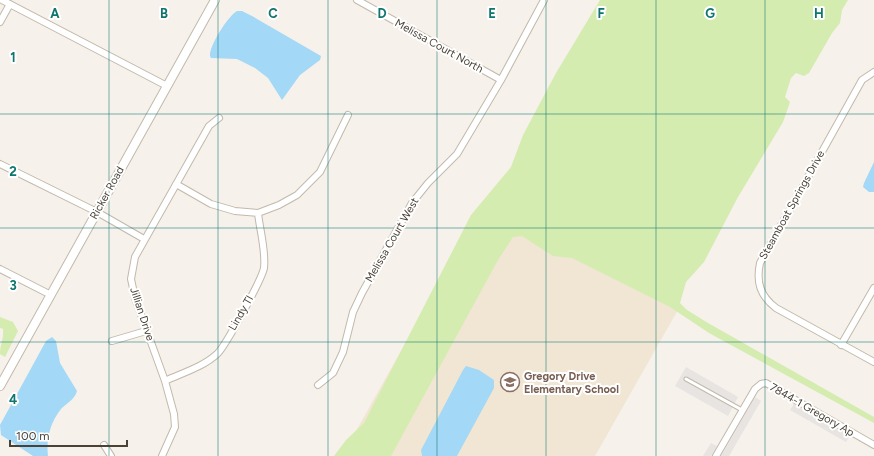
<svg xmlns="http://www.w3.org/2000/svg" width="874" height="456" font-family="Figtree,sans-serif">
<rect width="100%" height="100%" fill="#f6f1ea"/>
<!-- education -->
<path fill="#f0e6d3" d="M485,201L679,308L595,456H342Z"/>
<!-- green -->
<path fill="#d4ecb0" d="M600,0H848L842,10L840,23L832,33L809,73L804,76L796,73L791,78L785,97L790,102L783,122L738,197L704,262L686,282L680,303L687,310L708,323L874,417V423L709,333L670,307L572,258L553,256L522,236L513,237L498,260L391,456H334L346,440L364,423L471,215L511,167L523,135L556,73Z
M0,317L13,322L18,331L5,357L0,354C0,345 4,338 3,329L0,328Z"/>
<!-- parking -->
<path fill="#e7e4e1" d="M686,367L738,397L728,416L675,386Z
M755,397L761,401L729,456H721Z
M794,404L850,435L846,442L790,410Z
M711,443L717,446L711,456H703Z"/>
<!-- water -->
<path fill="#a3d8f6" d="M237,11H242L252,16L321,56L320,60L300,75L282,100L268,78L255,68L237,59L211,58L210,56C209,46 228,16 237,11Z
M874,162V192H869L863,187L864,183Z
M52,337L56,341L60,363L77,391C75,399 67,403 61,409C50,423 46,439 48,456H33L1,435L0,425L46,341Z
M466,366L479,370L494,380V388L457,456H422L421,450L463,370Z"/>
<g fill="none" stroke-linecap="round" stroke-linejoin="round">
<!-- service casing -->
<g stroke="#c2b9ab" stroke-width="5">
<path id="service" d="M686,379L742,410"/>
</g>
<!-- minor casing -->
<g stroke="#c2b9ab" stroke-width="8">
<path id="minor" d="M2,0L167,86
M357,0L501,80
M0,22L10,4
M874,72L862,80L760,263C756,282 760,296 776,308L874,362
M0,164L97,212L144,239
M176,184L211,204L235,211L258,213L279,205L297,195L320,172L348,115
M0,269L51,295
M112,341L146,331
M841,345L874,288
M165,381C182,373 203,367 217,354C225,347 262,279 264,268C266,251 260,231 258,213
M318,385L333,373L343,352L353,312L362,293L412,203L428,183L457,154L501,80L544,0
M104,445L111,456
M162,456L175,427L174,414L165,381L135,298L131,279L135,257L209,126L219,118
M716,456L755,389L761,384L766,383L874,445"/>
</g>
<!-- tertiary casing -->
<g stroke="#c2b9ab" stroke-width="10">
<path id="tertiary" d="M0,386L215,0"/>
</g>
<!-- service -->
<use href="#service" stroke="#fff" stroke-width="3"/>
<!-- minor -->
<use href="#minor" stroke="#fff" stroke-width="6"/>
<!-- tertiary -->
<use href="#tertiary" stroke="#fff" stroke-width="8"/>
</g>
<!-- grid -->
<path fill="none" stroke="#0f766e" stroke-width="1" stroke-opacity="0.55" d="M109,0V456M218,0V456M328,0V456M437,0V456M546,0V456M656,0V456M765,0V456M0,114H874M0,228H874M0,342H874"/>
<!-- icons -->
<defs>
<g id="school-ring" transform="scale(1)"><circle r="9.5" fill="#fff" stroke="#8d6e63" stroke-width="1.5"/><path d="M0-5L7-2L0 1L-7-2ZM-4 1L0 2.5L4 1V4Q0 6-4 4Z" fill="#8d6e63"/></g>
</defs>
<g fill-rule="evenodd">
<use href="#school-ring" x="510" y="382"/>
</g>
<g text-anchor="middle" dominant-baseline="central" stroke-width="4" stroke-linejoin="round" paint-order="stroke">
<!-- street labels -->
<g font-size="11" fill="#4a4237" stroke="#fff">
<text transform="translate(439 46) rotate(29)">Melissa Court North</text>
<text transform="translate(107 193) rotate(-61)">Ricker Road</text>
<text transform="translate(792 205) rotate(-61)">Steamboat Springs Drive</text>
<text transform="translate(392 240) rotate(-60)">Melissa Court West</text>
<text transform="translate(241 313) rotate(-60)">Lindy Tl</text>
<text transform="translate(142 314) rotate(72)">Jillian Drive</text>
<text transform="translate(812 410) rotate(30)">7844-1 Gregory Ap</text>
</g>
<!-- education labels -->
<g font-size="11" font-weight="bold" fill="#785e54" stroke="#fff" text-anchor="start">
<text x="524" y="376">Gregory Drive<tspan x="524" dy="13">Elementary School</tspan></text>
</g>
</g>
<g font-size="13" text-anchor="middle" font-weight="bold" fill="#0f766e" stroke="#fff" stroke-width="4" stroke-linejoin="round" paint-order="stroke">
<text x="55" y="18">A</text>
<text x="164" y="18">B</text>
<text x="273" y="18">C</text>
<text x="382" y="18">D</text>
<text x="492" y="18">E</text>
<text x="601" y="18">F</text>
<text x="710" y="18">G</text>
<text x="819" y="18">H</text>
<text x="13" y="62">1</text>
<text x="13" y="176">2</text>
<text x="13" y="290">3</text>
<text x="13" y="404">4</text>
</g>
<!-- scale -->
<path d="M10 440v6h117v-6" fill="none" stroke="#4a4237" stroke-width="2"/>
<text x="16" y="440" font-size="12" fill="#4a4237" stroke="#ffffff" stroke-width="3" paint-order="stroke">100 m</text>
</svg>
